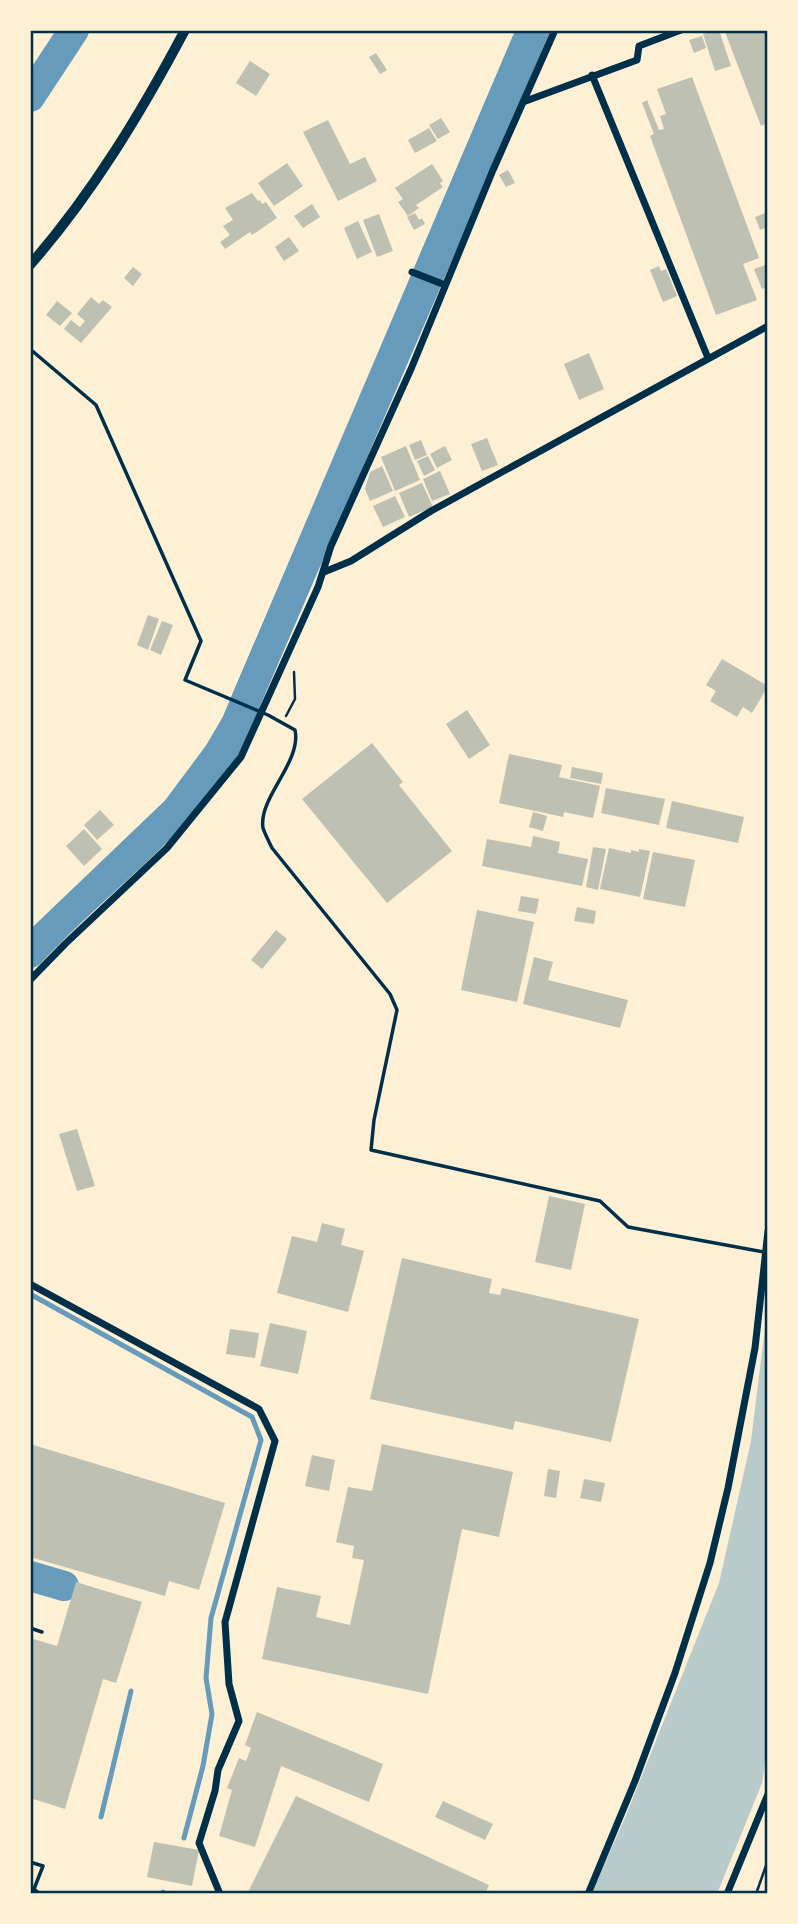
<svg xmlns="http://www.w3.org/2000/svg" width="798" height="1924" font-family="'PT Sans Narrow',sans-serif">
<rect width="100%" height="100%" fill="#fdf0d5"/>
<!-- green -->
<path fill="#b9caca" d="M768,1303V1743L762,1783L717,1894H591L625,1818L719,1583L751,1441Z"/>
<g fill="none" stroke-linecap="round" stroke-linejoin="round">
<!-- stream -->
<path stroke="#669bbc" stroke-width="5" d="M30,933L167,802L208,747L225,718L518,30
M30,1294L252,1417L261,1440L211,1618L206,1678L212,1714L203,1766L184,1838
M101,1817L131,1691
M162,1894L163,1892"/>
<!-- river -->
<path stroke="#669bbc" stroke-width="30" d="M30,97L74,30
M30,953C96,880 186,822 233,734C239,723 243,710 247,698L535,30
M30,1576L64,1586"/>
</g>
<!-- building -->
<path fill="#bec0b2" d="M715,30H719L731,66L715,71L703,34Z
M732,30H768V123L761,126L725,32Z
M702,36L706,48L694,53L689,40Z
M376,53L387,70L380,74L369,57Z
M250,61L270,74L256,96L236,83Z
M692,77L759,258L743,264L757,300L716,315L650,136L654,134L642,103L647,100L659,130L664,129L660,116L666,114L657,89Z
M441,118L450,132L438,139L429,125Z
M328,120L350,164L365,157L377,181L338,201L303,132Z
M429,128L437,141L415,153L408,140Z
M287,163L303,186L274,206L258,183Z
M432,164L443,181L440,183L443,187L416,205L419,208L408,216L398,202L403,199L395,188Z
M508,170L515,183L506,187L499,175Z
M252,193L258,201L260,200L262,204L266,202L277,218L252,235L250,232L225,249L220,242L230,235L223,226L233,220L225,208Z
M312,204L320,217L303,228L294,216Z
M768,212V227L760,230L755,217Z
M415,213L419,220L422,218L425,224L414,230L407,217Z
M379,214L393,251L377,257L363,220Z
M358,221L372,252L357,259L344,228Z
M289,237L299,251L284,261L275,247Z
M768,264V287L762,289L754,269Z
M659,266L661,271L666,269L677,296L663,302L650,270Z
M133,267L142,274L133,286L124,278Z
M91,297L99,304L103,300L112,307L81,343L64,329L71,320L80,327L85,321L77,314Z
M57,301L72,313L60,326L46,315Z
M589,353L604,389L579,400L564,364Z
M487,438L498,465L482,471L471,444Z
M421,440L427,455L415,460L409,445Z
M406,446L420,480L395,491L381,457Z
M445,446L452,460L437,468L430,454Z
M428,456L435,470L424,476L417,461Z
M382,466L393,491L370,501L365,489L370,472Z
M440,471L450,494L432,501L423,479Z
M422,483L433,507L409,517L399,493Z
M395,496L405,517L383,527L373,506Z
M148,615L159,619L148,650L137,645Z
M162,621L173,625L161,655L150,650Z
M722,659L768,686L752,713L743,707L737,717L710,701L716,691L706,685Z
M467,710L490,745L469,759L446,724Z
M372,743L403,782L399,785L452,851L387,903L302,799Z
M509,754L562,765L559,777L600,786L593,818L564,812L563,817L499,803Z
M572,767L603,773L601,784L570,778Z
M606,788L665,799L659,825L601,813Z
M672,801L744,817L738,843L666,828Z
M100,810L114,825L97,840L84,825Z
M533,812L547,816L543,831L529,827Z
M84,829L102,849L84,866L66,846Z
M533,836L560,842L558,853L588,859L582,886L482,866L487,839L531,847Z
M593,847L606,849L598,890L586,887Z
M609,848L631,853V850L639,852V849L650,851L640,897L600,889Z
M653,852L695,860L685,907L643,899Z
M521,896L539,899L536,914L518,911Z
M577,907L596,911L594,924L574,921Z
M477,910L534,922L517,1002L461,990Z
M276,930L287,939L262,969L251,960Z
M534,957L553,962L548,980L628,1000L620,1028L523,1004Z
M77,1129L95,1186L77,1191L59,1134Z
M549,1196L585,1204L571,1270L535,1262Z
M322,1223L345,1229L341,1245L364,1251L348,1312L277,1293L292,1236L317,1242Z
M402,1258L492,1279L489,1293L500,1295L502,1288L639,1319L611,1442L515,1421L513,1430L370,1399Z
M270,1323L307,1331L298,1374L260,1366Z
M230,1329L259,1333L255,1358L226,1354Z
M30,1444L225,1503L199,1590L169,1581L165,1596L30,1557Z
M382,1444L513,1472L499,1537L462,1529L428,1694L262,1659L277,1587L321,1596L316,1617L350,1625L364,1560L352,1558L354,1546L336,1542L348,1487L372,1491Z
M312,1455L335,1460L329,1491L305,1486Z
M548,1469L560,1471L556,1498L544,1496Z
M584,1479L605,1483L601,1502L580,1498Z
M76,1582L142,1602L116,1683L103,1679L65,1809L30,1798V1638L57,1646Z
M257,1712L383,1764L369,1802L281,1766L255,1847L219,1836L232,1790L227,1788L239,1758L246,1761L251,1748L245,1745Z
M296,1796L489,1885L485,1894H247Z
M443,1801L493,1824L485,1840L435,1817Z
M154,1842L199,1850L192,1886L147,1877Z"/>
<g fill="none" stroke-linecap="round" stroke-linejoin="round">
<!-- path -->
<path stroke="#003049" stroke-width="2.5" d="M286,716L295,699L294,672
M756,1894L768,1860"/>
<!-- service -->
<path stroke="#003049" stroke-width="3.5" d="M30,349L96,405L201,641L185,680L268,715L295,730C302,762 258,798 263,828C265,834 269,842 272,848L390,994L397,1010L374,1120L371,1150L600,1201L628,1227L764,1252
M30,1628L42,1632
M30,1862L43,1866L34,1889L30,1890
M34,1889L40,1894"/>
<!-- minor -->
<path stroke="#003049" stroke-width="7" d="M592,75L708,358
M523,102L637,60L639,46L681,30
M412,272L445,285
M324,572L351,561L431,511L768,326
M30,980L65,944L167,848L241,757L318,587L331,546L411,369L493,170L555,30
M30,1284L259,1409L275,1441L225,1622L229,1684L239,1721L218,1770L215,1791L199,1843L220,1894
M588,1894L635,1781L675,1673L710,1563L728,1488L755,1348L768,1231
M727,1894L768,1794"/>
<!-- tertiary -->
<path stroke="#003049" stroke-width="10" d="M30,265C92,194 141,113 185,30"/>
</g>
<!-- border -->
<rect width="798" height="1924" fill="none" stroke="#fdf0d5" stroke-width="63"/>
<rect x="32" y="32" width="734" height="1860" fill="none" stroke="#003049" stroke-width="2.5"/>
</svg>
